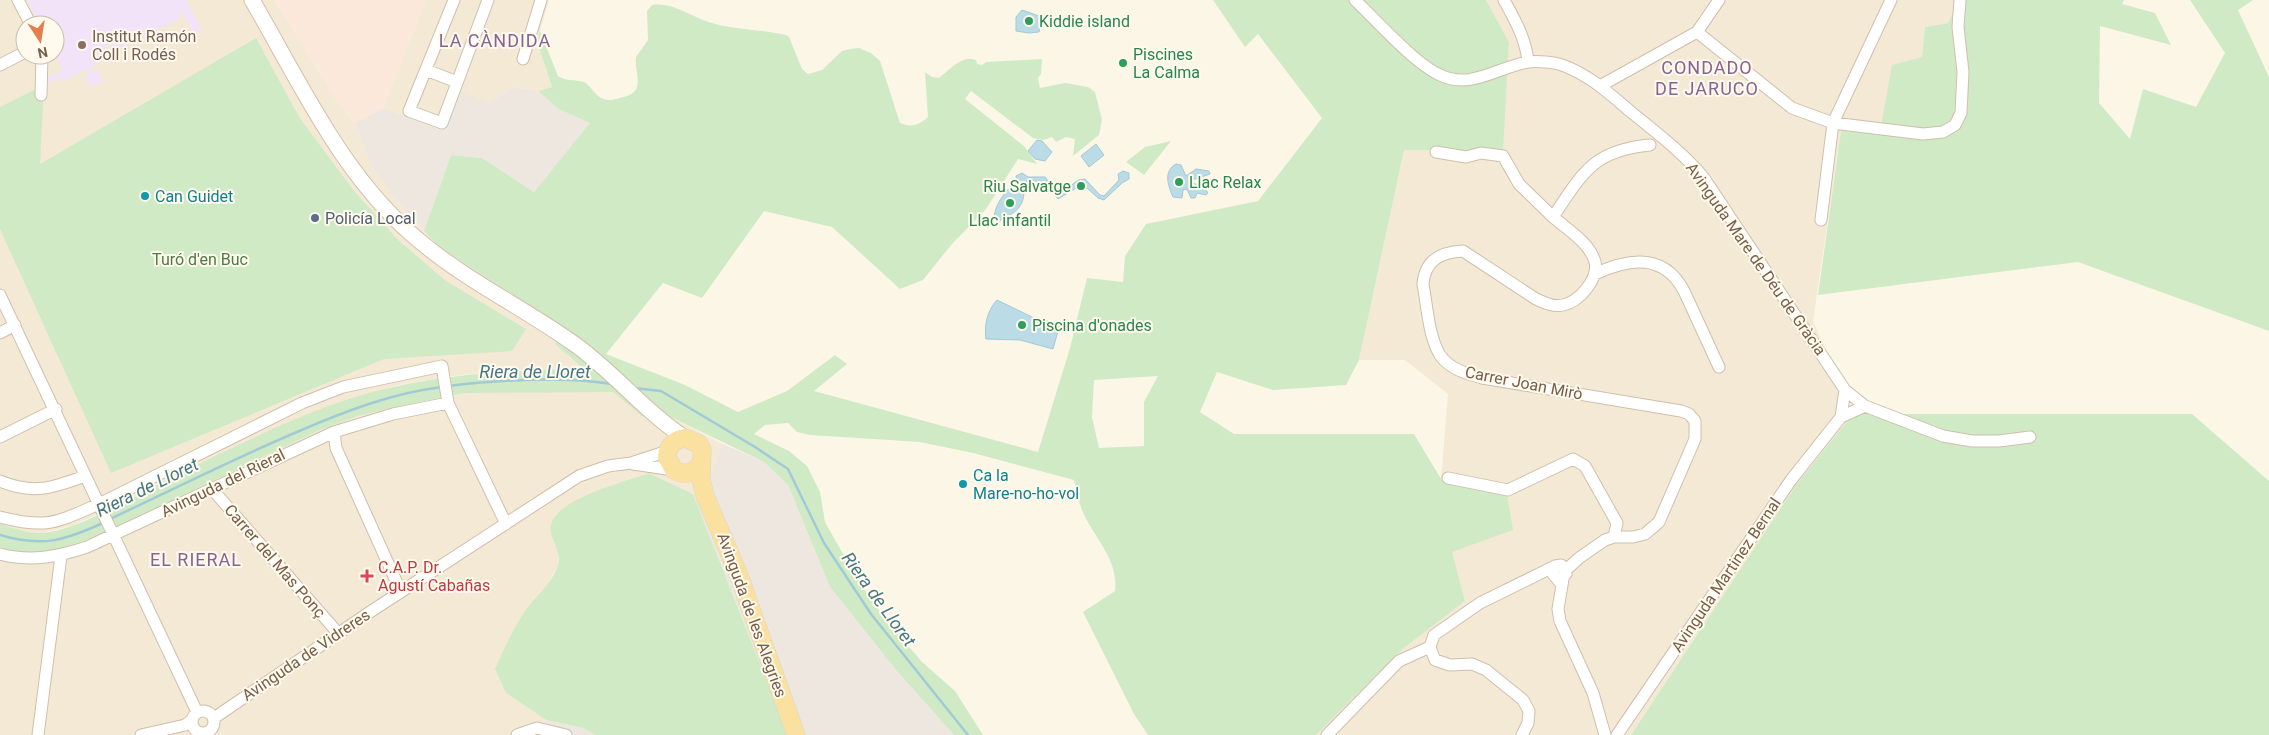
<svg xmlns="http://www.w3.org/2000/svg" width="2269" height="735" font-family="Roboto,sans-serif">
<rect width="100%" height="100%" fill="#fcf6e7"/>
<!-- residential -->
<path fill="#f4e9d5" fill-rule="evenodd" d="M0,0H275L336,99L355,123L372,168L411,218L442,249L571,332L555,344L585,369L512,370L452,376L399,385L334,404L259,435L115,507L71,526L42,533L27,532L0,524ZM25,25H55V55H25Z
M426,0H549L537,42L552,87L538,91L513,87L444,131L383,108Z
M1486,0H1958L1948,23L1925,27L1922,57L1880,133L1841,131L1813,321L1853,414L1796,485L1631,735H1316L1404,648L1465,601L1451,552L1507,495L1441,479L1448,394L1405,360H1359L1404,150L1502,151L1509,42Z
M558,391L613,392L643,417L658,411L723,444L712,471L693,494L649,473L580,498L556,514L551,523L552,538L558,552V566L547,585L518,624L506,693L546,720L527,735H0V547L6,549L160,506L320,430L358,416L465,393Z"/>
<!-- commercial -->
<path fill="#fce8db" d="M275,0H426L383,108L355,123L336,99Z"/>
<!-- industrial -->
<path fill="#ede7e0" d="M513,87L538,91L560,109L591,123L534,192L482,158L451,155L424,231L411,218L372,168L355,123L383,108L444,131L462,91L488,103Z
M723,444L764,462L788,485L830,587L896,670L954,735H788L693,494L712,471Z
M546,720L583,728L595,735H527Z"/>
<!-- education -->
<path fill="#f3e3f9" d="M27,0H186L202,30L194,34L181,11L179,13L182,17L158,30L154,28L155,31L141,39L138,36V39L124,47L122,44L115,50L111,44L106,47L111,57L90,68L92,72L97,69L103,81L90,87L84,76L88,74L86,69L62,82L59,77L50,83L47,78L62,70L55,53V25H40Z"/>
<!-- green -->
<path fill="#d0eac5" fill-rule="evenodd" d="M1213,0H1486L1509,42L1503,151L1404,150L1359,360L1346,385L1273,390L1217,372L1200,412L1234,434H1414L1441,479L1507,495L1513,530L1452,552L1465,601L1404,648L1316,735H1148L1134,714L1083,612L1115,591C1119,559 1093,537 1082,510C1078,500 1076,489 1074,480L973,453L920,442L810,435L797,432L788,423L765,425L754,434L789,451L807,466L820,492L825,522L856,577L883,616L922,662L955,691L983,735H954L896,670L830,587L788,485L764,462L658,411L643,417L613,392L465,393L410,404L358,416L320,430L101,534C69,546 34,560 0,547V524C13,528 27,533 41,533C77,532 145,490 179,474C229,449 281,423 334,404C415,375 499,370 584,369L555,344L570,331L442,249L424,231L451,155L482,158L534,192L590,123L559,109L538,91L552,87L537,42L540,31L558,76C566,82 575,79 584,82C591,86 594,94 601,98C608,101 614,100 620,98C648,92 634,76 636,57L648,40L647,11L652,5C670,2 686,13 703,20C729,30 759,29 786,35L789,37L802,69L808,74L822,70L842,51L850,49L859,48L871,53L880,61L900,123C912,128 919,125 928,117L925,72L932,77L939,78C949,70 963,54 976,60L977,64L982,65L986,62L1042,59L1041,74L1038,78L1040,88L1065,83L1088,87L1095,92L1102,120L1099,135L1073,156L1075,139L1066,137L1056,142L1052,137L1043,140L1033,138L971,91L965,99L1024,146L1037,164L1018,159L986,209L952,244L923,280L900,289L832,227L764,211L702,298L663,283L606,354L685,385L738,412L787,391L835,355L847,364L814,391L1038,452L1070,348L1087,278L1123,282L1125,256L1146,224L1258,201L1322,118L1258,34L1245,47ZM1158,376L1144,402V446L1099,448L1092,417L1094,380Z
M1958,0H2124L2122,4L2155,13L2171,45L2100,26L2099,103L2130,139L2143,89L2196,107L2225,53L2190,0H2253L2238,10L2269,77V331L2078,262L1818,295L1841,131L1880,132L1892,65L1922,57L1925,27L1948,23Z
M256,38L299,117L354,191L398,240L446,281L526,329L512,351L384,359L111,473L0,229V107L44,85L40,164Z
M1171,141L1144,175L1126,162L1145,147Z
M1853,414H2192L2269,481V735H1631L1796,485Z
M649,473L693,494L788,735H595L583,728L546,720L506,693L495,669C504,649 513,629 525,611C535,597 550,585 557,568C564,552 548,540 551,525C555,499 627,481 649,473Z"/>
<!-- water -->
<path fill="#bbdbe6" stroke="#a1cad7" d="M1022,10L1042,17L1039,32L1029,33L1016,31V17Z
M1037,140L1042,141L1052,152L1045,161L1035,159L1028,151Z
M1096,144L1104,155L1089,167L1081,156Z
M1176,164L1181,165L1186,176L1196,169L1209,171L1210,174L1192,180L1191,183L1203,186L1208,193L1206,195L1197,193L1195,198H1191L1187,189L1183,190L1182,198L1173,197C1168,186 1163,171 1176,164Z
M1123,171L1129,173V179L1122,183L1104,200L1098,198L1087,188L1083,190L1078,187L1058,199L1043,182L1027,181L1023,185L1017,183L1016,176L1022,173L1028,177H1045L1056,191L1062,193L1078,180L1085,179L1100,195L1104,196L1119,180L1118,174Z
M1014,185L1024,191C1024,208 1013,214 1000,221L994,219C994,207 1004,191 1014,185Z
M997,300L1032,317L1060,324L1053,349L1020,340L986,339C984,325 987,311 997,300Z"/>
<g fill="none" stroke-linecap="round" stroke-linejoin="round">
<!-- stream -->
<path stroke="#a1cad7" stroke-width="2.5" d="M448,386C503,380 557,376 612,384
M634,388L661,391L755,447L788,469L824,543L871,614L968,735
M110,519C172,490 233,459 297,432C343,412 392,393 442,387
M0,535C43,548 66,540 105,522"/>
<!-- street casing -->
<g stroke="#cebfad" stroke-width="13">
<path id="street" d="M18,0L31,25
M454,0L409,111L442,123L488,0
M1355,0C1376,20 1415,64 1440,75C1471,90 1498,67 1528,62C1538,61 1553,62 1562,65C1588,74 1610,94 1631,112C1657,133 1683,153 1704,178L1845,390L1865,406L1943,436L1972,441H1999L2030,437
M1504,0C1515,20 1526,39 1528,62
M1697,32L1792,108L1833,123L1923,134L1943,132L1955,125L1961,113L1963,72L1958,27L1960,0
M523,59L541,0
M0,65L25,52
M426,70L457,82
M1600,86L1697,32L1719,0
M41,95L42,55
M1436,152L1466,157L1481,153L1503,156L1519,184L1553,217
M1821,220L1833,123L1891,0
M1595,274C1629,258 1664,253 1684,291L1719,367
M0,295L197,712
M0,333L15,325
M1845,390L1841,417L1865,406
M334,432L336,448L401,592
M0,437L56,409
M633,464L674,470
M1448,478L1508,490L1573,459L1585,466L1617,523L1614,537
M0,481C34,495 52,488 85,476
M212,489L338,633
M0,517C47,529 55,523 99,504L302,403L343,387L442,366L448,403L506,524
M0,554C31,562 57,557 87,547L334,432L393,414L448,403
M1566,570L1579,558L1605,540L1614,537H1633L1645,534L1659,522L1695,439V421L1689,414L1681,411L1482,378C1468,374 1453,370 1443,359C1429,343 1427,305 1423,284C1425,260 1441,252 1463,251L1536,299C1545,303 1553,307 1563,305C1579,302 1599,279 1595,262C1590,243 1567,229 1553,217C1583,172 1594,150 1650,145
M1556,577L1561,578L1566,574L1564,567L1561,565L1555,566L1553,574L1562,585L1563,579
M1562,585L1558,609L1560,621L1593,693L1605,735
M192 722a11 11 0 1 1 22 0a11 11 0 1 1-22 0Z
M214,718L373,610L579,476L608,466L631,463L668,451
M38,735L61,556
M141,735L185,725L192,720
M517,735L537,728L566,735
M1327,735L1399,661L1430,647
M1522,735L1528,723L1529,711L1523,700L1486,670L1472,664L1450,665L1435,660L1430,647L1434,635L1480,603L1555,566
M1617,735L1791,480L1841,417"/>
</g>
<!-- secondary casing -->
<g stroke="#d1bfaa" stroke-width="17">
<path id="secondary" d="M252,0C301,84 344,180 422,243C469,282 524,308 573,343C613,371 644,411 685,438"/>
</g>
<!-- primary casing -->
<g stroke="#dbd5d0" stroke-width="19">
<path id="primary" d="M700,465C693,473 685,476 674,470L667,457C668,445 674,440 685,438L699,444L702,450L701,480L705,496L738,573L796,735"/>
</g>
<!-- street -->
<use href="#street" stroke="#fff" stroke-width="11"/>
<!-- secondary -->
<use href="#secondary" stroke="#fff" stroke-width="15"/>
<!-- primary -->
<use href="#primary" stroke="#fae1a0" stroke-width="18"/>
</g>
<!-- markers -->
<g fill="#2e9e5b" stroke="#fffaed" stroke-width="2">
<circle cx="1029" cy="21" r="5"/>
<circle cx="1123" cy="63" r="5"/>
<circle cx="1179" cy="182" r="5"/>
<circle cx="1081" cy="186" r="5"/>
<circle cx="1010" cy="203" r="5"/>
<circle cx="1022" cy="325" r="5"/>
</g>
<circle fill="#8d6e63" stroke="#fffaed" stroke-width="2" cx="82" cy="45" r="5"/>
<g fill="#0f9aa8" stroke="#fffaed" stroke-width="2">
<circle cx="145" cy="196" r="5"/>
<circle cx="963" cy="484" r="5"/>
</g>
<circle fill="#5c6f8a" stroke="#fffaed" stroke-width="2" cx="315" cy="218" r="5"/>
<path fill="#e0444e" stroke="#fffaed" stroke-width="2" d="M364.5 568.5h5v5h5v5h-5v5h-5v-5h-5v-5h5z"/>
<g text-anchor="middle" dominant-baseline="central" stroke-width="4" stroke-linejoin="round" paint-order="stroke">
<!-- leisure labels -->
<g font-size="16" fill="#27864d" stroke="#fffaed" text-anchor="start">
<text x="1039" y="21">Kiddie island</text>
<text x="1133" y="54">Piscines<tspan x="1133" dy="18">La Calma</tspan></text>
<text x="1189" y="182">Llac Relax</text>
<text x="1071" y="186" text-anchor="end">Riu Salvatge</text>
<text x="1010" y="220" text-anchor="middle">Llac infantil</text>
<text x="1032" y="325">Piscina d'onades</text>
</g>
<!-- education labels -->
<g font-size="16" fill="#785e54" stroke="#fffaed" text-anchor="start">
<text x="92" y="36">Institut Ramón<tspan x="92" dy="18">Coll i Rodés</tspan></text>
</g>
<!-- culture labels -->
<g font-size="16" fill="#0d838f" stroke="#fffaed" text-anchor="start">
<text x="155" y="196">Can Guidet</text>
<text x="973" y="475">Ca la<tspan x="973" dy="18">Mare-no-ho-vol</tspan></text>
</g>
<!-- service labels -->
<g font-size="16" fill="#4e5e75" stroke="#fffaed" text-anchor="start">
<text x="325" y="218">Policía Local</text>
</g>
<!-- park labels -->
<g font-size="16" fill="#4e7b43" stroke="#fffaed">
<text x="200" y="259">Turó d'en Buc</text>
</g>
<!-- street labels -->
<g font-size="16" fill="#765f4b" stroke="#fffaed">
<text transform="translate(1756 259) rotate(55)">Avinguda Mare de Déu de Gràcia</text>
<text transform="translate(1524 383) rotate(11)">Carrer Joan Mirò</text>
<text transform="translate(223 483) rotate(-26)">Avinguda del Rieral</text>
<text transform="translate(275 561) rotate(49)">Carrer del Mas Ponç</text>
<text transform="translate(1726 575) rotate(-56)">Avinguda Martinez Bernal</text>
<text transform="translate(752 615) rotate(70)">Avinguda de les Alegries</text>
<text transform="translate(306 655) rotate(-34)">Avinguda de Vidreres</text>
</g>
<!-- health labels -->
<g font-size="16" fill="#be3a42" stroke="#fffaed" text-anchor="start">
<text x="378" y="567">C.A.P. Dr.<tspan x="378" dy="18">Agustí Cabañas</tspan></text>
</g>
<!-- neighbourhood labels -->
<g font-size="18" letter-spacing="1" fill="#876392" stroke="#fffaed">
<text x="495" y="40">LA CÀNDIDA</text>
<text x="1707" y="67">CONDADO<tspan x="1707" dy="21">DE JARUCO</tspan></text>
<text x="196" y="559">EL RIERAL</text>
</g>
<!-- water labels -->
<g font-size="18" font-style="italic" fill="#457789" stroke="#fffaed">
<text x="535" y="371">Riera de Lloret</text>
<text transform="translate(147 487) rotate(-26)">Riera de Lloret</text>
<text transform="translate(879 599) rotate(54)">Riera de Lloret</text>
</g>
</g>
<!-- north arrow -->
<g transform="translate(40 40) rotate(168)"><circle r="24" fill="#fffaed" stroke="#c8bcac"/>
<path d="M0-4L9 19L0 12L-9 19Z" fill="#e47e4e"/>
<text y="-8" font-size="14" font-weight="bold" text-anchor="middle" fill="#765f4b">N</text>
</g>
</svg>
